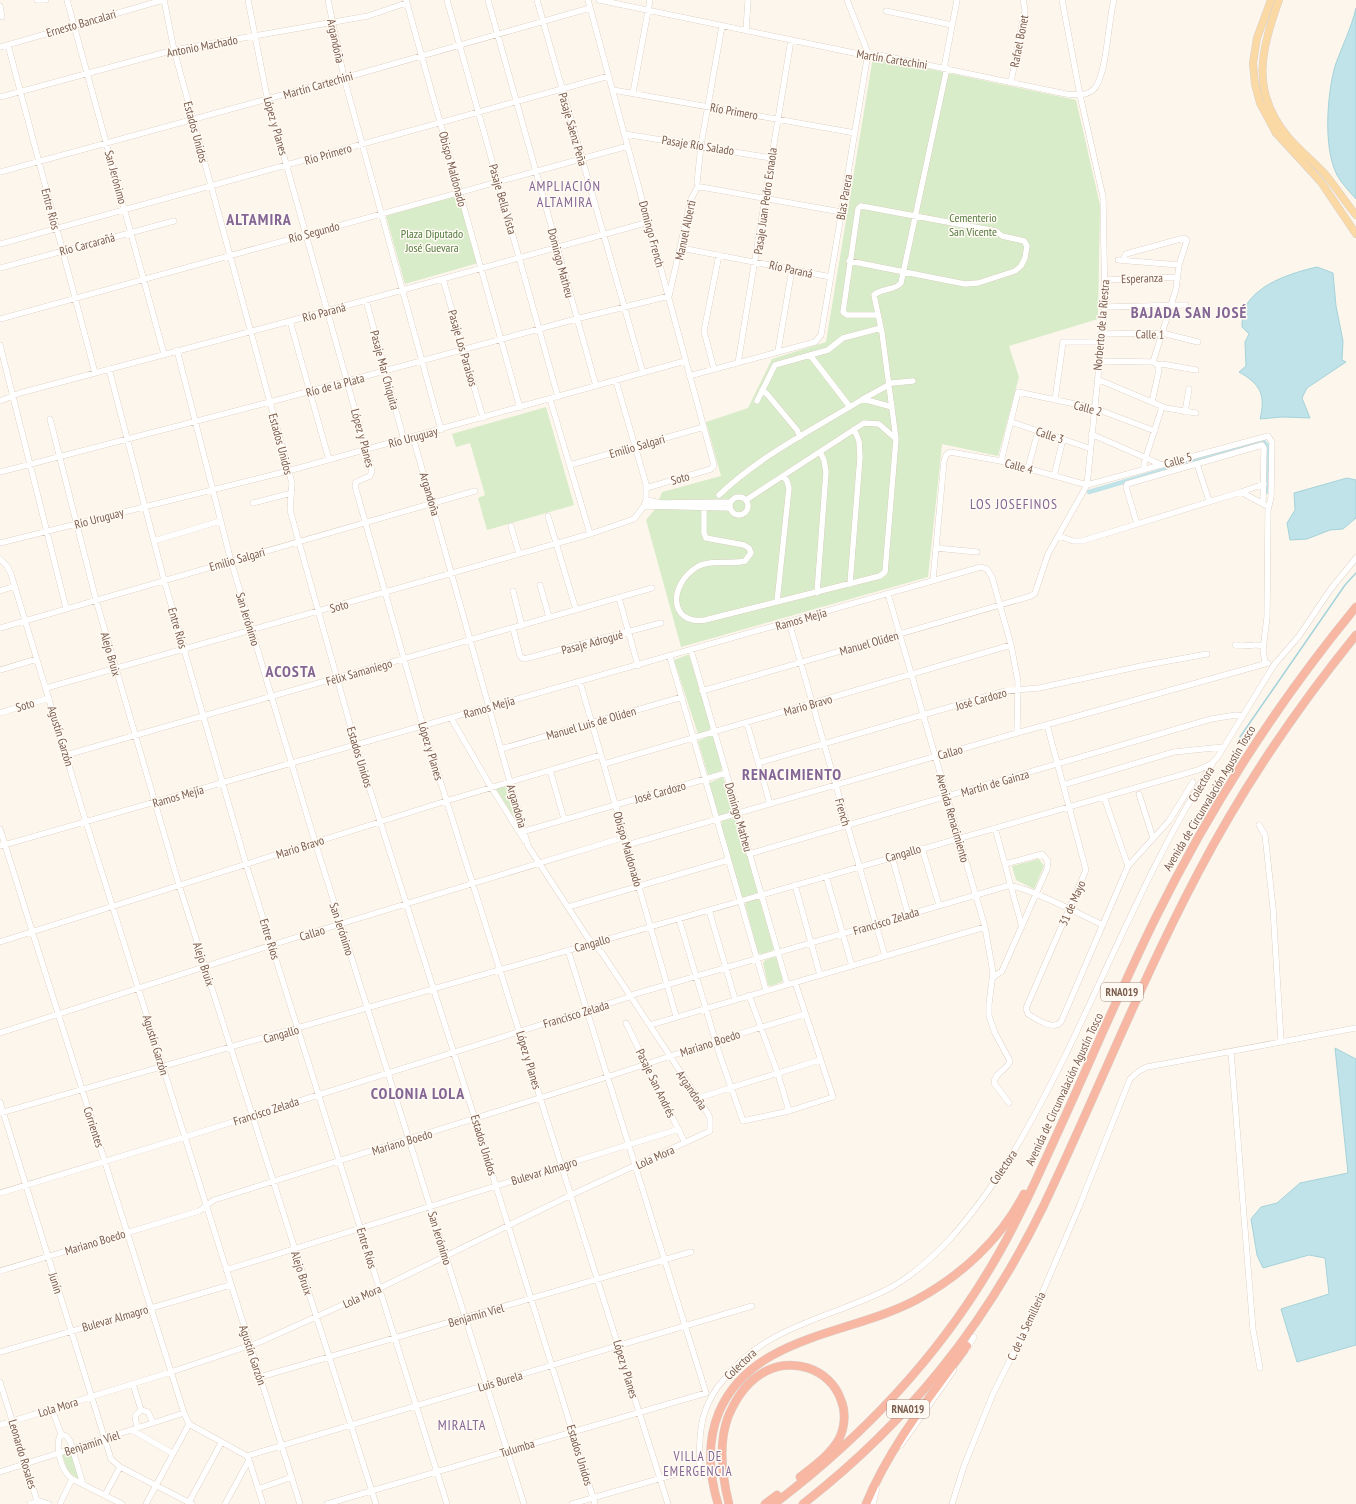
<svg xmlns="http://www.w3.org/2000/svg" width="1356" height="1504" font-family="'PT Sans Narrow',sans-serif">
<rect width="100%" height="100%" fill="#fdf6ec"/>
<!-- green -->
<path fill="#d8ecc9" d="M873,57L1076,100L1100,205L1098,319L1009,346L1019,377L998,456L942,444L928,577L681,647L646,520L656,508L662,492L721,476L706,422L748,408L772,359L826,342Z
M458,195L478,263L405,284L386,216Z
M546,407L574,505L487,530L478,498L485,495L470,443L456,447L452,434Z
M687,655H689L711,726L709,731L698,734L674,660Z
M712,735L714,738L722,768L721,771L708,775L698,741Z
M723,777L735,810L733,813L721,816L718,815L709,783Z
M505,785L508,786L519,825L496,789Z
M734,818L738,819L758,893L742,898L721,827L722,821Z
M1039,859L1044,866L1034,889L1016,880L1012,866Z
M757,899L760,900L774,950L762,954L758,953L745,904L747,902Z
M774,957L778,958L783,978L782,982L771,986L768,985L763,963L765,960Z
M71,1452L79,1480L68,1471L62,1455Z"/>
<!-- water -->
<path fill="#bfe3e8" stroke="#a5d3da" d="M1356,8V199C1349,191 1342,184 1337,175C1323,148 1327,95 1335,66C1342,46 1351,29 1356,8Z
M1317,267L1333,273L1336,306L1343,341L1342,360L1346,362L1307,388L1302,398L1310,418L1282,417L1260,419C1266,394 1260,384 1239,372L1246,366L1245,342L1249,334L1242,327C1242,322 1242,316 1243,311C1255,284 1291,273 1317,267Z
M1347,478L1356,480V518L1343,529L1330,530L1307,539L1290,540L1287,523L1295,510L1294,493Z
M1335,1048L1356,1059V1345L1297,1362L1281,1309L1329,1294L1325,1258L1309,1255L1263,1268L1257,1255L1251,1219L1261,1207L1277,1203L1300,1183L1348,1173Z"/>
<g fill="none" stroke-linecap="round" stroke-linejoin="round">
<!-- stream -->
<path stroke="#a5d3da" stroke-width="1.5" d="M1240,737L1345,585L1356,573"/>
<!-- canal -->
<path stroke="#bfe3e8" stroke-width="4.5" d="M1089,492L1263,441L1267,445L1268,492"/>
<!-- minor casing -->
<g stroke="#d1beb0" stroke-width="6">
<path id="minor" d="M37,0H46
M67,0L164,354
M164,0L174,50L292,483L290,510L356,746L475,1119L595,1504
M248,0L266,92L372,471L370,476L356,482L355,486L423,726L668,1504
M328,0L344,78L441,430
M406,0L520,408
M447,0L558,397
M488,0L596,386
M537,0L643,373
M588,0L714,465L711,469L646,488
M599,0L859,54H875L1066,94C1075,95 1086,96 1093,90C1107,78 1108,20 1114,0
M0,6L2,17
M886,11L952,25
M746,31L748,0
M8,45L95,373
M0,47L163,0
M944,68L957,0
M1011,82L1025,10L1023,0
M613,90L855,133
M633,93L650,0
M0,97L174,50L368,16L406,3
M625,134L771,158
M0,172L344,78L590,8
M697,183L701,145L722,26
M0,244L609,76
M681,248L831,277
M1118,260L1179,265
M1123,260L1126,254L1184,238L1187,240L1179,265L1176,289L1153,362
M849,261L965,284L978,283L1015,271L1021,266L1025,258L1027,246L1024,241L1002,236L996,231L861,206L858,209L843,312L847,315H878
M0,268L174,221
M443,279L483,418
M1106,280L1177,277
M366,300L404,440
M1105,307L1186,305
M0,319L628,146
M290,321L329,460
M1101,334L1162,333L1198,342
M0,345L66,608
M177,350L231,561L315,842L524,1504
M778,351L792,269
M810,355L850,407
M1099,361L1153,362L1158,365L1159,370L1152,402
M738,363L791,40
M1158,365L1162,364L1196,370
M109,369L164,580L246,864L447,1504
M714,369L704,331L719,255
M689,376L815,342L821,335L868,53L847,0
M1097,379L1166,408L1196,413
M762,390L767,394L797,430L800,437
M550,399L590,534
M863,399L892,383L913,381
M1055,400L1063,342H1100
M0,401L20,393L290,321L649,222
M757,401L775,365L828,350L843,338L881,328
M1185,412L1189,389
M50,419L96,600L179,885L376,1504
M1011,422L1089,448
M1091,434L1162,465
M896,439L882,333L874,295C881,288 894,291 901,283L947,68
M1001,461L1018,392L1094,408L1155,431
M1197,464L1209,501
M570,465L704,427
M1028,468L1038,431
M1144,470V463L1162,407
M0,472L270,402L576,319L669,296L691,199L697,188L701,187L841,212
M1054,476L1063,439
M1241,492L1264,484
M719,495C761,455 814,429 863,399L892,407
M730 506a9 9 0 1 1 18 0a9 9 0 1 1-18 0Z
M646,500L662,503L730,502
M253,503L292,493
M704,503V533L706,538L744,545L749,548L751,553L745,561C730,565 710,559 697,567C669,584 668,625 705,620L880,576L885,572L896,439L879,424L864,423L746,500
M644,506L730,508
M548,516L576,610
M1137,524L1126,487L1127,484L1262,445L1264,448L1263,504
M511,526L519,554
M1059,536L1073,541H1082L1241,492L1265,505
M154,541L220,521
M0,543L288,471L685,361
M936,548L977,552
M0,559L7,566L11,574L86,822L300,1504
M933,580L944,461L946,455L950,452L1001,461L1087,485L1268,436L1272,442L1271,497L1268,510L1267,617L1263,650L1265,663
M850,584L860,457L859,441L854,429
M540,585L549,617
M0,591L15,586
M513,591L522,626
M817,593L826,472L824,460L820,452
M888,594L985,927L993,973L989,1004V1016L995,1033L1010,1061C1007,1070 994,1073 994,1083L1009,1103
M619,598L638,666
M777,602L789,488L787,481L783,476
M789,622L885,956
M0,628L475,491
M513,628L520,656L524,659L661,623
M1235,645C1245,648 1253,643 1263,646
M691,650L787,984
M670,657L766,990
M0,670L37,659
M580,682L676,1016
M46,688L590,534L634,519L644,506L646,500V484L616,381
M702,691L1031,596L1035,593L1048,554L1087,485L1105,307L1103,197L1080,95L1062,0
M0,713L49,698
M451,718L491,787L525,841
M747,723L770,804
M1047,725L1086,870L1026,1008L1028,1014C1036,1019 1053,1031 1061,1022L1128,866L1104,797
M501,749L682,697
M66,755L652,588
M758,763L1005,691L1039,688L1141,666L1207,654
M604,764L1011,645
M550,770L564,819
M1063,785L1174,752L1223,747
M1139,794L1153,838
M1259,825L1265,835L1273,908L1281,1041
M995,828L1022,927
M0,829L184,1413L189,1424
M525,831L726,773
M627,845L1017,733L1268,663
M0,846L981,567L987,569L992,577L1011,645L1018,682L1017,733
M922,848L939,905
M749,854L1211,719L1236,715L1242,716
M892,857L908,914
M1128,866L1169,821L1193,782
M826,876L852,966
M795,885L820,975
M568,907L728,860
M709,910L735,999
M679,919L720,1056L743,1121L789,1111L833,1097L795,982
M0,942L446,801L601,755
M992,978L1002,971L1047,869L1048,861L1042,854L1005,864
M749,995L778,1074L789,1111
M626,1023L685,1143
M650,1025L985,927
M0,1033L278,943L625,837
M1231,1052L1253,1330L1260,1368
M698,1098L820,1060
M0,1102L111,1459L120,1467L192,1504
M0,1113L1198,770L1211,764L1217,758L1274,665L1299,636L1330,590L1356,558
M0,1193L185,1137L626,998L635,994L1007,886C1021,883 1087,918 1103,925
M226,1270L679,1129
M0,1271L199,1211L214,1200L607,1077L716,1041L805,1014
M967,1349L974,1337
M0,1352L230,1285
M260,1377L691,1252
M0,1382L38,1504
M133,1384L141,1410
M52,1409L61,1434
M189,1424L247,1456
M0,1425L171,1372L260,1342L380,1288L571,1195L710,1131V1118L707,1112L602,953L588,938L528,846L413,437
M137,1428L135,1416L141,1410L148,1412L153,1423
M132,1430L172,1453
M901,1445L954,1370
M247,1456L752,1306
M249,1460L263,1504
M0,1472L184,1413
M700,1472C699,1454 699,1435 703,1418C707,1402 715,1389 725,1378C765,1327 829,1318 884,1291C907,1280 931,1259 949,1240C999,1185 1033,1120 1066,1054C1113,957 1154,855 1213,763
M83,1484L70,1441L66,1436L61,1434C54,1445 61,1471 72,1479L122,1504
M258,1489L292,1477
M105,1495L120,1467
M30,1504L40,1501L49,1504
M60,1504L72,1479
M146,1504L189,1424
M188,1504L221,1443
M225,1504L249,1460L247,1456
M327,1504L706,1393L568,950
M572,1504L679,1473L703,1472
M873,1504L877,1487
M952,1504L964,1466L993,1394L1034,1312L1079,1207L1130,1079L1139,1071L1147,1067L1356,1028"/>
</g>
<!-- major casing -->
<g stroke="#dad1cd" stroke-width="8">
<path id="major" d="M1271,0L1257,38L1253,63L1255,84L1260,103L1276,133L1321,182L1356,234
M1279,0C1261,51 1250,91 1288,137C1300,151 1313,161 1325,174C1336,187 1345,202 1356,215"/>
</g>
<!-- highway casing -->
<g stroke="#dad1cd" stroke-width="9">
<path id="highway" d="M718,1504C709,1474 707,1441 719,1412C752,1335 850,1335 916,1300C961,1276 1001,1239 1024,1194
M729,1504C722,1476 718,1444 728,1417C735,1400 745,1384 761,1374C790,1355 830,1368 841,1400C846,1412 845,1427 839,1439C830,1455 814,1466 800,1477
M765,1504L777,1495
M774,1504C861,1438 936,1360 992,1265C1017,1223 1037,1178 1057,1134C1090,1062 1121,988 1156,917C1211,806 1278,702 1356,607
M803,1504C908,1422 985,1326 1043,1207C1096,1096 1141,981 1198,873C1242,789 1296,709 1356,635
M866,1504C890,1446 930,1397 967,1346"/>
</g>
<!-- minor -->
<use href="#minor" stroke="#fff" stroke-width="5.5"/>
<!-- major -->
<use href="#major" stroke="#fbd9a5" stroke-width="7"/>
<!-- highway -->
<use href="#highway" stroke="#f7b7a3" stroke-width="8"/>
</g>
<g text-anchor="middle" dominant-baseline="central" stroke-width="3" stroke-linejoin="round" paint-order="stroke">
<!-- shield labels -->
<g fill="#fffaf3" stroke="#a28b7f" stroke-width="1">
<rect x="1101" y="983" width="42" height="18" rx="3"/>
<rect x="887" y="1400" width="42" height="18" rx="3"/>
</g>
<g font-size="11" font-weight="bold" fill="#7a5c4d">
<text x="1122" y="992">RNA019</text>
<text x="908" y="1409">RNA019</text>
</g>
<!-- street labels -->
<g font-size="12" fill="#7a5c4d" stroke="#fffaf3">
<text transform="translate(81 23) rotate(-16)">Ernesto Bancalari</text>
<text transform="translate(336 41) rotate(78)">Argandoña</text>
<text transform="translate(1019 41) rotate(-79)">Rafael Bonet</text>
<text transform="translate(202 46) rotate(-11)">Antonio Machado</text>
<text transform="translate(892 59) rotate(9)">Martín Cartechini</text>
<text transform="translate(318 85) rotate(-16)">Martín Cartechini</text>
<text transform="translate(734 111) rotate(10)">Río Primero</text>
<text transform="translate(276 126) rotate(74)">López y Planes</text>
<text transform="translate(573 129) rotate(74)">Pasaje Sáenz Peña</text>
<text transform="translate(196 132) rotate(75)">Estados Unidos</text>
<text transform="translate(698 145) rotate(9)">Pasaje Río Salado</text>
<text transform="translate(328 154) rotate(-16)">Río Primero</text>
<text transform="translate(453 169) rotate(75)">Obispo Maldonado</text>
<text transform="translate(116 177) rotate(75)">San Jerónimo</text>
<text transform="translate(844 197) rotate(-80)">Blas Parera</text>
<text transform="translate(503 199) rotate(74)">Pasaje Bella Vista</text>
<text transform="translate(765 201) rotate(-82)">Pasaje Juan Pedro Esnaola</text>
<text transform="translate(51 209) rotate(75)">Entre Ríos</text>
<text transform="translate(685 230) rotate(-78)">Manuel Alberti</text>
<text transform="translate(314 232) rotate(-15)">Río Segundo</text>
<text transform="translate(652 234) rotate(75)">Domingo French</text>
<text transform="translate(87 244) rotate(-15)">Río Carcarañá</text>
<text transform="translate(561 263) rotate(75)">Domingo Matheu</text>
<text transform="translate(791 269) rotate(12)">Río Paraná</text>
<text transform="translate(1142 278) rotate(-2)">Esperanza</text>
<text transform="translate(324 312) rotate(-15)">Río Paraná</text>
<text transform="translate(1101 325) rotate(-85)">Norberto de la Riestra</text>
<text transform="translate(1150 334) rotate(1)">Calle 1</text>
<text transform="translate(463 348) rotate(74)">Pasaje Los Paraisos</text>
<text transform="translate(385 370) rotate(75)">Pasaje Mar Chiquita</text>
<text transform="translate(335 385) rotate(-15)">Río de la Plata</text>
<text transform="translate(1088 408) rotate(15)">Calle 2</text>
<text transform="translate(1050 435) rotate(18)">Calle 3</text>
<text transform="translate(413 437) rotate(-15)">Río Uruguay</text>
<text transform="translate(363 438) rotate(75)">López y Planes</text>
<text transform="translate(281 444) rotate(75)">Estados Unidos</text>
<text transform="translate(637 446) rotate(-16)">Emilio Salgari</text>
<text transform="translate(1178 460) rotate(-16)">Calle 5</text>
<text transform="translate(1019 466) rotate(15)">Calle 4</text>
<text transform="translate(680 478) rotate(-16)">Soto</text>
<text transform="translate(430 494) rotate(74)">Argandoña</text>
<text transform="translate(99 518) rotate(-15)">Río Uruguay</text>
<text transform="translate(237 559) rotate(-16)">Emilio Salgari</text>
<text transform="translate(339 606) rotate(-16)">Soto</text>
<text transform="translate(248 619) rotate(73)">San Jerónimo</text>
<text transform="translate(801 619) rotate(-16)">Ramos Mejía</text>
<text transform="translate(178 628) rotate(74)">Entre Ríos</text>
<text transform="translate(592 642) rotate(-15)">Pasaje Adrogué</text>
<text transform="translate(869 643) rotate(-16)">Manuel Oliden</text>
<text transform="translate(111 654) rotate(74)">Alejo Bruix</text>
<text transform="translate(359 672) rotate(-16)">Félix Samaniego</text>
<text transform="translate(981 699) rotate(-16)">José Cardozo</text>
<text transform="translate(25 705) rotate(-17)">Soto</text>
<text transform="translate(808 705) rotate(-16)">Mario Bravo</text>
<text transform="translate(489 707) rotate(-16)">Ramos Mejía</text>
<text transform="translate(591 723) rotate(-16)">Manuel Luis de Oliden</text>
<text transform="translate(61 736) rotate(73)">Agustín Garzón</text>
<text transform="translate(431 751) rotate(73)">López y Planes</text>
<text transform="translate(950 752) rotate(-16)">Callao</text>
<text transform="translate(360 757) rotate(73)">Estados Unidos</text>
<text transform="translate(995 783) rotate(-16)">Martín de Gainza</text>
<text transform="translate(1201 784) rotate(-60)">Colectora</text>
<text transform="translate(660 792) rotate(-16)">José Cardozo</text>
<text transform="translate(178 796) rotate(-16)">Ramos Mejía</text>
<text transform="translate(1209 798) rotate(-59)">Avenida de Circunvalación Agustín Tosco</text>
<text transform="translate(517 806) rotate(74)">Argandoña</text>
<text transform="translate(843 812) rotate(74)">French</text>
<text transform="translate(739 817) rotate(74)">Domingo Matheu</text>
<text transform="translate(953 818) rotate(74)">Avenida Renacimiento</text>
<text transform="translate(300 847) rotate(-18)">Mario Bravo</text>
<text transform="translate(628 849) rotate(74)">Obispo Maldonado</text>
<text transform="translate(903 853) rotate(-16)">Cangallo</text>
<text transform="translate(1072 903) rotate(-66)">31 de Mayo</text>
<text transform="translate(886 921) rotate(-17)">Francisco Zelada</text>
<text transform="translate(342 929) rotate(72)">San Jerónimo</text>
<text transform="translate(312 933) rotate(-17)">Callao</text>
<text transform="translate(270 939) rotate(73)">Entre Ríos</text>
<text transform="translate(592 943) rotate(-16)">Cangallo</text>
<text transform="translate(204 964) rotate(72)">Alejo Bruix</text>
<text transform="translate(576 1014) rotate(-17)">Francisco Zelada</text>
<text transform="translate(281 1034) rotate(-16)">Cangallo</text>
<text transform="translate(710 1043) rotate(-18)">Mariano Boedo</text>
<text transform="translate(156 1045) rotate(73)">Agustín Garzón</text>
<text transform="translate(529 1060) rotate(73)">López y Planes</text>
<text transform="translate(656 1083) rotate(64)">Pasaje San Andrés</text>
<text transform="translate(1064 1089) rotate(-65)">Avenida de Circunvalación Agustín Tosco</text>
<text transform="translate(692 1090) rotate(56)">Argandoña</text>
<text transform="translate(266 1111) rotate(-18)">Francisco Zelada</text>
<text transform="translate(94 1127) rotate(72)">Corrientes</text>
<text transform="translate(402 1142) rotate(-17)">Mariano Boedo</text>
<text transform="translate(484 1145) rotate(73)">Estados Unidos</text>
<text transform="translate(655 1157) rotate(-24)">Lola Mora</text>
<text transform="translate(1003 1167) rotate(-56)">Colectora</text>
<text transform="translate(544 1171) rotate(-17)">Bulevar Almagro</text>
<text transform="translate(440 1238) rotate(73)">San Jerónimo</text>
<text transform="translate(95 1242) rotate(-17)">Mariano Boedo</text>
<text transform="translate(367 1248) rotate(73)">Entre Ríos</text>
<text transform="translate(302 1273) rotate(72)">Alejo Bruix</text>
<text transform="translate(56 1283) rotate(72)">Junín</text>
<text transform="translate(362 1296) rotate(-24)">Lola Mora</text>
<text transform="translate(476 1315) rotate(-16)">Benjamín Viel</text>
<text transform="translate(115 1318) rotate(-16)">Bulevar Almagro</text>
<text transform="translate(1026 1326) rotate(-65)">C. de la Semilleria</text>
<text transform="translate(253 1355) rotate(72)">Agustín Garzón</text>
<text transform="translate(740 1364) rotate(-43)">Colectora</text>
<text transform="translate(626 1369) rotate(73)">López y Planes</text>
<text transform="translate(500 1381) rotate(-16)">Luis Burela</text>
<text transform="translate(58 1407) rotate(-17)">Lola Mora</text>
<text transform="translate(92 1443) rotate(-18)">Benjamín Viel</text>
<text transform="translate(517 1448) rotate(-17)">Tulumba</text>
<text transform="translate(23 1454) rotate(73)">Leonardo Rosales</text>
<text transform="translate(580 1455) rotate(73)">Estados Unidos</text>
</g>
<!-- park labels -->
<g font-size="12" fill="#537a41" stroke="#fffaf3">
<text x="973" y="217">Cementerio<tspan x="973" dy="14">San Vicente</tspan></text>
<text x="432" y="233">Plaza Diputado<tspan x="432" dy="14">José Guevara</tspan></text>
</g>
<!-- neighbourhood labels -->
<g font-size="13" letter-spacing="1" fill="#846695" stroke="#fffaf3">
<text x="698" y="1456">VILLA DE<tspan x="698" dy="15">EMERGENCIA</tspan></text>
</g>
<!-- quarter labels -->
<g font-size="14" letter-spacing="1" fill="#846695" stroke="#fffaf3">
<text x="565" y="186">AMPLIACIÓN<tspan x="565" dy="16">ALTAMIRA</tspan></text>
<text x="1014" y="504">LOS JOSEFINOS</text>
<text x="462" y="1425">MIRALTA</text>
</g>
<!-- district labels -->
<g font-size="16" font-weight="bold" letter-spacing="1" fill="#846695" stroke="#fffaf3">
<text x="259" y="219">ALTAMIRA</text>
<text x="1189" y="312">BAJADA SAN JOSÉ</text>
<text x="291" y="671">ACOSTA</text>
<text x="792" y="774">RENACIMIENTO</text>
<text x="418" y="1093">COLONIA LOLA</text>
</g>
</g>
</svg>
